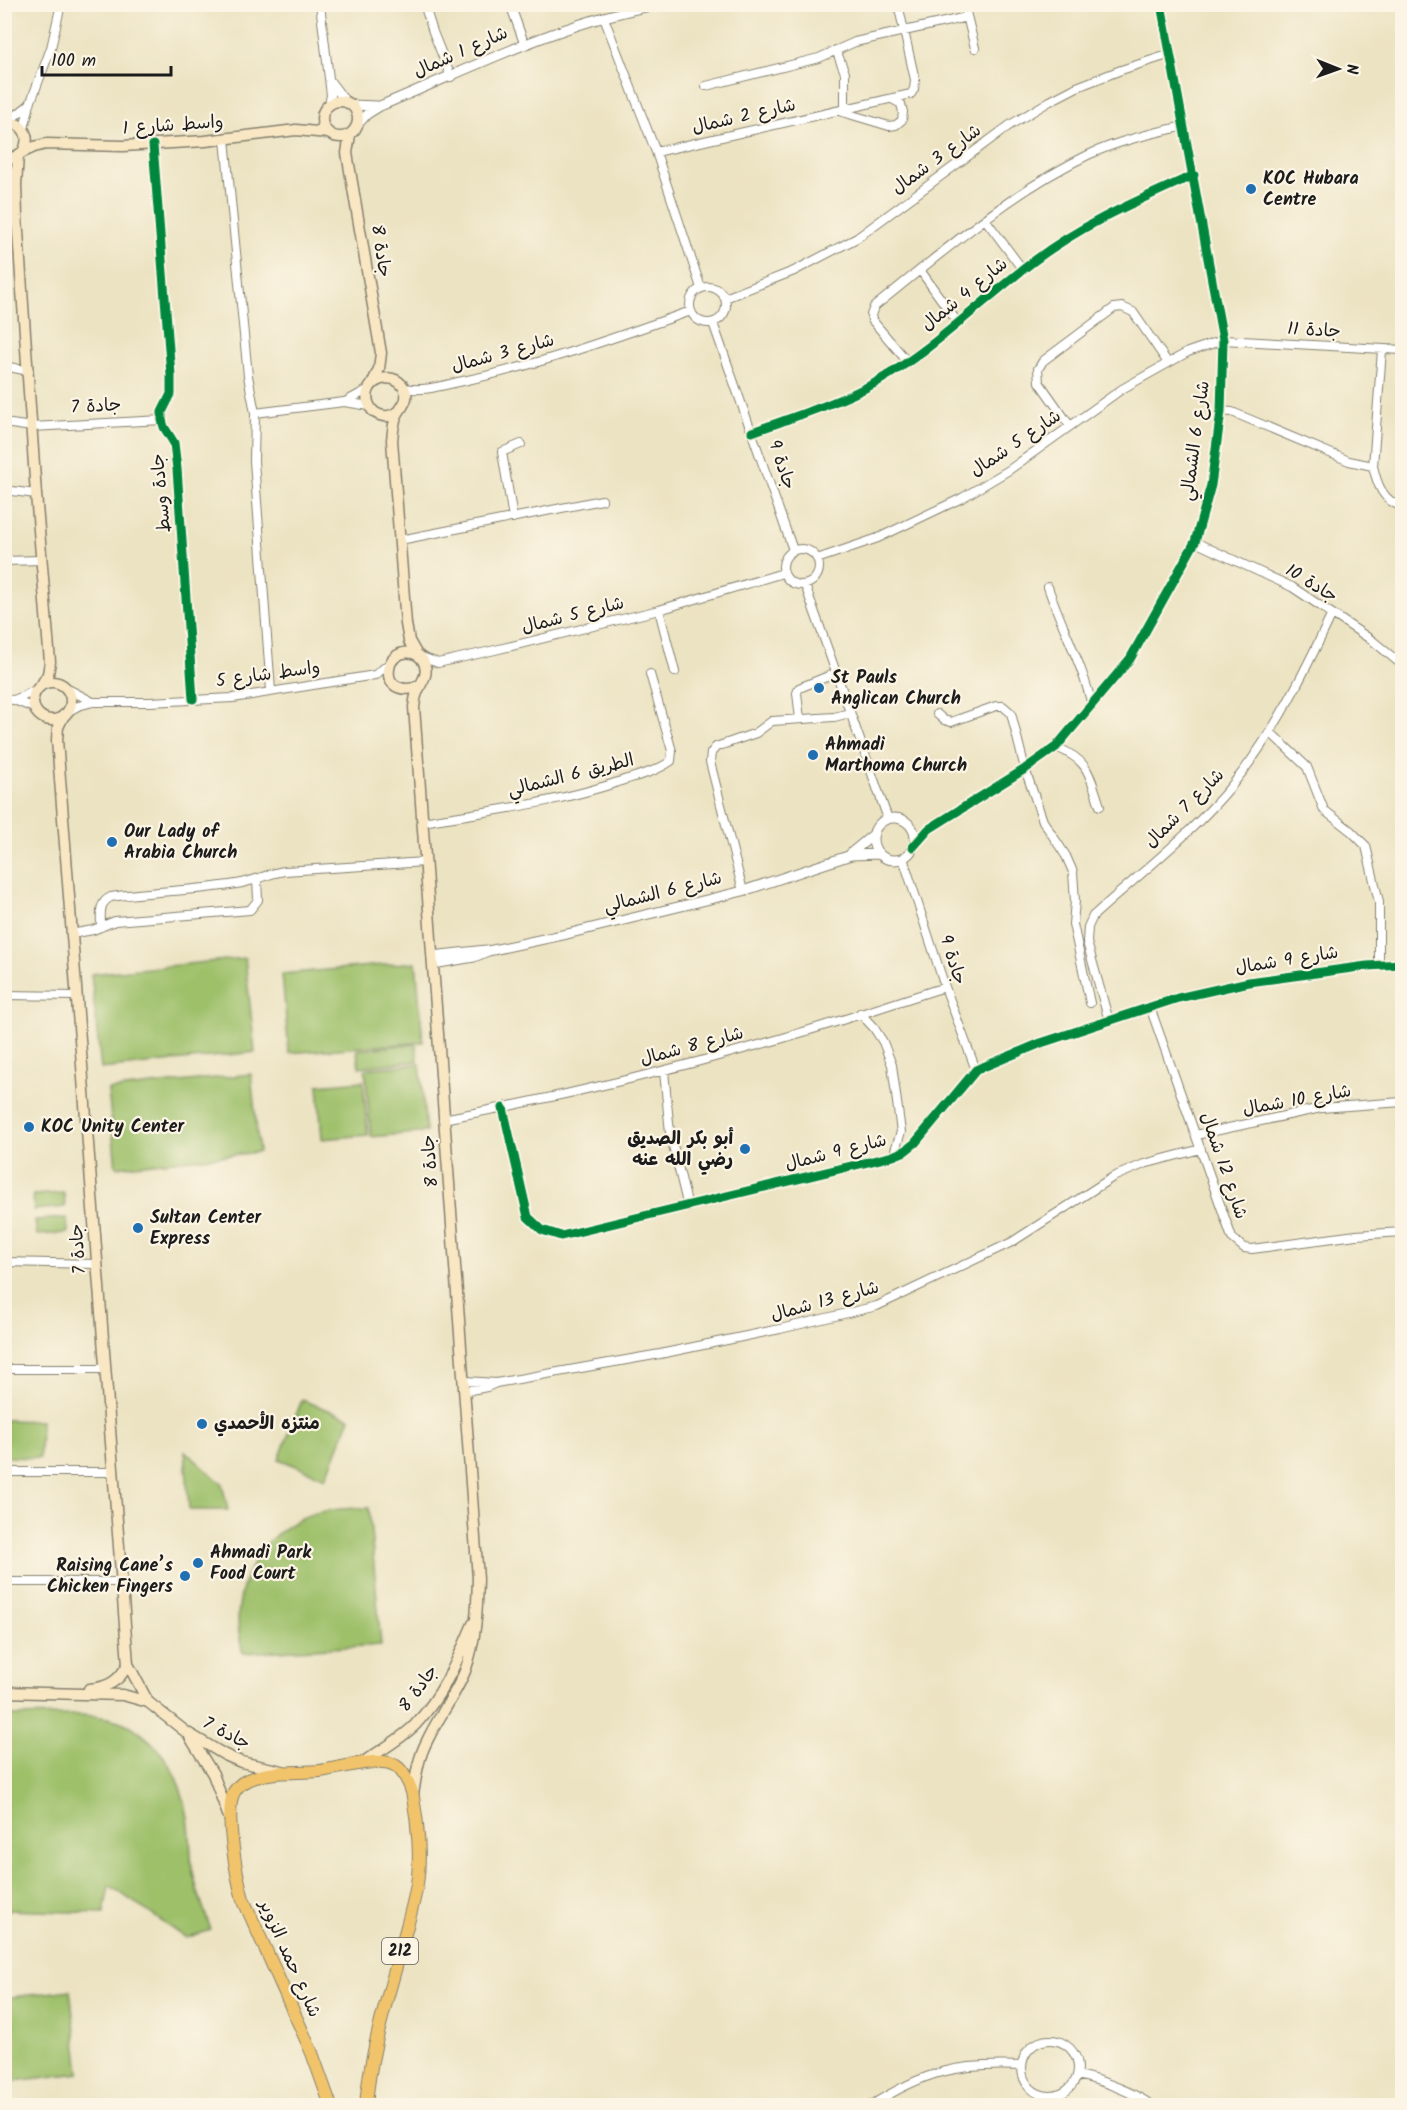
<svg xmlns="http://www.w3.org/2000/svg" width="1407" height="2110" font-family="Kalam,'Playpen Sans Arabic',sans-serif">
<rect width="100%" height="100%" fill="#fcf5e5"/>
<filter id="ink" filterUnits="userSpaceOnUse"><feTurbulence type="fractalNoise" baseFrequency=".0167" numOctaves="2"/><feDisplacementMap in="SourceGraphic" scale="12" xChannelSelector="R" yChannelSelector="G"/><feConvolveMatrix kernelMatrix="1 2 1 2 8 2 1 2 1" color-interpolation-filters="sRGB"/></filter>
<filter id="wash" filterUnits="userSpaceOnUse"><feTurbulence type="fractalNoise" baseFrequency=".008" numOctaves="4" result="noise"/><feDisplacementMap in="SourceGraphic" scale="24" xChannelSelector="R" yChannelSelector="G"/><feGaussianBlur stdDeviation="1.35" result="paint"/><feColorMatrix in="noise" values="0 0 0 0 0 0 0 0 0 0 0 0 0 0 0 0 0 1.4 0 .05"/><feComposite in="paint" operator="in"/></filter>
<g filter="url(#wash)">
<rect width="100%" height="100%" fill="#ece3c2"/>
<!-- green -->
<path fill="#9dc069" stroke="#5c6e42" stroke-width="1.5" d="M245,958L255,1052L101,1069L91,974Z
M416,962L423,1042L289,1053L282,974Z
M416,1044L418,1061L359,1067L357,1050Z
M420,1064L426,1132L371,1137L365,1069Z
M251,1074L259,1152L116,1167L108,1090Z
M363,1081L368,1135L322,1139L318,1085Z
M64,1193L65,1207L34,1210L33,1195Z
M67,1218L68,1233L37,1235L35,1220Z
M302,1400L350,1418L326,1478L279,1459Z
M5,1420L41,1421L40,1458L5,1457Z
M185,1451L222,1484L228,1510H189Z
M369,1508L381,1645L243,1653C228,1601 250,1544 300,1519C321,1508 346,1509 369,1508Z
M79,1715C94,1716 110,1717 124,1723C161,1741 182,1779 188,1818C191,1835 190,1852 192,1868C196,1890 204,1910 211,1930L186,1938L109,1885L104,1913L5,1910L4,1757L7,1716Z
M70,1990L80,2073L5,2082V1998Z"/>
</g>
<g filter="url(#ink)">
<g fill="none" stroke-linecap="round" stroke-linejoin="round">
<!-- minor casing -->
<g stroke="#84806f" stroke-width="10">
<path id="minor" d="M320,4L331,95L329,105
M424,4L433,32L451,77
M510,4L524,43
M964,4L975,48
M425,7L435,4
M604,18L656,152L701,288
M836,50L845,73V110
M330,81L346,102
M706,86L819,58L855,42L967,17
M839,111L889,126L896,125L902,120L903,112L901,104L892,99
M9,121L30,104
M24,129L30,104L51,48L61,4
M225,139L248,376L255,413L254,461L271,691
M153,145L171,375V394L162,412V420L164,427L174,443L177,469L193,699
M656,152L911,94L914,89L915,80L898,4
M985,219L1023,270
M920,270L958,323
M690 305a18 18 0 1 1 36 0a18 18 0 1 1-36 0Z
M725,298L794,271L857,238L1010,125L1050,101L1077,87L1121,70L1171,54
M713,323L793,550
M1382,350L1373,466C1377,484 1383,502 1402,506
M907,361L872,320L871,315L874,307C942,253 1009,193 1088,155C1118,141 1152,133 1185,126
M4,366L29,371
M404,388C424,392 444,385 463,381C540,365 616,337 691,311
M345,402L369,389
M1221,411L1232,412L1349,461L1373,466
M255,413L344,402L370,406
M4,423L32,427L162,420
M1070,426L1039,382L1038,369L1043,361L1114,308L1122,307L1133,312L1168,363
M752,432C793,417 836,404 875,383C933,350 981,301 1034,261C1082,224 1139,200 1194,175
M4,490L36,494
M513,518L502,452L521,444
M400,540L602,500
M1195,542L1292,587L1373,641L1402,665
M783 567a18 18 0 1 1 36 0a18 18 0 1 1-36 0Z
M817,559L878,538L962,498L1009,470L1122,389L1188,352L1223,340L1402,350
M4,561L42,560
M805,585L888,819
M1048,587C1061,626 1083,665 1092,706
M659,610L675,672
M419,656L438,663L495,650L659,610L783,573
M66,688L93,702
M4,699L14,700L34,708
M14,700L35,691
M67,712L78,706L93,702H149L233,698L375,675L389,664
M937,714L944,720L951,722L996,706H1003L1011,713L1025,769L1043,821L1066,856L1073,872L1075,901L1073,924L1090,1003
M800,719L797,693L799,688L836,673
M1270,732L1307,767L1324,810L1351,831L1366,846L1379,902V965
M1056,747C1090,761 1089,774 1100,806
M422,822C489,811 559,803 624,780C641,775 657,771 671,761L672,751L650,674
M903,858L945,987L976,1070
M743,891L710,762L711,753L716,747L756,733L772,721L834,717L850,713
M101,927C101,914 98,903 111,897C153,891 194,891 236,884C253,882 268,873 285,871L425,862
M71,934L93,930L115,921L250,910L258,900L257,879
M4,995L76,996
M1150,1007L1232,1238L1244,1248L1252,1249L1356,1235L1402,1232
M860,1013L874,1028L883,1042L892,1065L901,1132L893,1156
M1109,1021L1087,942L1088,927L1093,916C1139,874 1193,833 1233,784C1275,733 1304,673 1332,614
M664,1071L670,1133L688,1207
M503,1108L528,1217L542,1230L561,1236L893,1156L905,1151L915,1143L976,1070L1041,1043L1178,998L1249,982L1367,966L1402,964
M443,1119C551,1099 657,1074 762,1044C824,1027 884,1006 945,987
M1196,1135L1321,1108L1402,1102
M4,1262L96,1264
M4,1369H105
M465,1381L496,1383
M465,1391L487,1387L496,1383L660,1354L780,1329L877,1306L1012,1242L1113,1177L1144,1164L1201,1149
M4,1472H113
M4,1582H123
M1022 2068a28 28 0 1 1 56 0a28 28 0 1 1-56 0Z
M1077,2075C1104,2081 1129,2090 1153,2106
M870,2106C925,2071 958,2063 1022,2066"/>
</g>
<!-- tertiary casing -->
<g stroke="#84806f" stroke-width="11">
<path id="tertiary" d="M351,105L377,106
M357,125L367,114L380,106C472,68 562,21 661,4
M873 839a21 21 0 1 1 42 0a21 21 0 1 1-42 0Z
M913,847L929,829L1025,769L1056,747L1130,659L1195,542L1211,485L1215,456L1221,411L1223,340L1161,4
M851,853L874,834
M432,956L486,950
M433,964L474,957L488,951L567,934L743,891L851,855L879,854"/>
</g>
<!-- secondary casing -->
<g stroke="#84806f" stroke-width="13">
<path id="secondary" d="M322 119a18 18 0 1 1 36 0a18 18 0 1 1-36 0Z
M4,122C23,121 32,136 23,152L13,158H4
M350,135L347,153L381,353L379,369L372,384
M23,152L34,147L46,144L123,146L205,141L296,130L328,133
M18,156L16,185L17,217L36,494L50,662L48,674L42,684
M4,163L14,186
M398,412C387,420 372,416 368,402C362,380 393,369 404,388C410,398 403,405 398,413C393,421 393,432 392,440L406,624L409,641L417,655
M33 701a19 19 0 1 1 38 0a19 19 0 1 1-38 0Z
M64,715L58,727L57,740L128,1664L148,1702L186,1732L225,1755L241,1762L282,1771
M89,1689C108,1687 119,1682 128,1664
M4,1692L123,1695L148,1702
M190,1737L213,1774L230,1820
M362,1763C379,1751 400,1740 415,1725C443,1695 457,1661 473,1624
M413,1795C416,1776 418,1758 427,1741C438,1717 455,1696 465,1671C476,1641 477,1611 478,1579L414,707C415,702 415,697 417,693C420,683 428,677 425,666C421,646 391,649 389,669C386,688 407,694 421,684"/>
</g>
<!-- primary casing -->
<g stroke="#84806f" stroke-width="14">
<path id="primary" d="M331,2106L312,2053L243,1899C237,1878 224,1811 234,1792C239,1783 248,1779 256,1777C278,1770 298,1773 320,1771C338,1769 380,1755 396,1766C404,1771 412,1789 413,1797C418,1823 421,1858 417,1884C414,1903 408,1922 403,1941C389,1995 370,2049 366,2106"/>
</g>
<!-- minor -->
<use href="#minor" stroke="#fff" stroke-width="8"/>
<!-- tertiary -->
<use href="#tertiary" stroke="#fff" stroke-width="9"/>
<!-- secondary -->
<use href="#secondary" stroke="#f9e7c3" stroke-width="10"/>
<!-- primary -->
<use href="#primary" stroke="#f1c36a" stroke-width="12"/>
<!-- cycleway casing -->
<g stroke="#fcf5e5" stroke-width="13">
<path id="cycleway" d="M153,145L171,375V394L162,412V420L164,427L174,443L177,469L193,699
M752,432C793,417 836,404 875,383C933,350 981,301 1034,261C1082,224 1139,200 1194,175
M913,847L929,829L1025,769L1056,747L1130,659L1195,542L1211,485L1215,456L1221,411L1223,340L1161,4
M503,1108L528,1217L542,1230L561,1236L893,1156L905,1151L915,1143L976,1070L1041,1043L1178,998L1249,982L1367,966L1402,964"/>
</g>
<!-- cycleway -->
<use href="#cycleway" stroke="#00873e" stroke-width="9"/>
</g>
</g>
<!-- markers -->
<g fill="#1f6fb2" stroke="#fcf5e5" stroke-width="2">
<circle cx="1251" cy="189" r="6"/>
<circle cx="819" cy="688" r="6"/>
<circle cx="813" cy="755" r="6"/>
<circle cx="112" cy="842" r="6"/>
<circle cx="29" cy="1127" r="6"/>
<circle cx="745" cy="1149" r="6"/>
<circle cx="138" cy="1228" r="6"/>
<circle cx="202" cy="1424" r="6"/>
<circle cx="198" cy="1563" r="6"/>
<circle cx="185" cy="1576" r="6"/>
</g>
<g text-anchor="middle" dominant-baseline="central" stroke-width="4.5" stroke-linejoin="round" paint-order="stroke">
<!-- shield labels -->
<rect fill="#fcf5e5" stroke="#5f5d58" stroke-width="1.5" x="382" y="1938" width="36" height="26" rx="4.5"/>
<g font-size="16" font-weight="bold" fill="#1c1c1c">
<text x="400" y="1951">212</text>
</g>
<!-- street labels -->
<g font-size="18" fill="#1c1c1c" stroke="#fcf5e5">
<text transform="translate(461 53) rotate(-24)">شارع 1 شمال</text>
<text transform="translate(744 117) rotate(-13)">شارع 2 شمال</text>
<text transform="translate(173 126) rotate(-4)">واسط شارع 1</text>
<text transform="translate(937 160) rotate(-36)">شارع 3 شمال</text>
<text transform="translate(380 251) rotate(81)">جادة 8</text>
<text transform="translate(965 295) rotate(-39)">شارع 4 شمال</text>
<text transform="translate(1314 331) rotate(3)">جادة 11</text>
<text transform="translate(503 354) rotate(-15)">شارع 3 شمال</text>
<text transform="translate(96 407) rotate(-3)">جادة 7</text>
<text transform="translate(1196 441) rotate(-82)">شارع 6 الشمالي</text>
<text transform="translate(1016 444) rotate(-34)">شارع 5 شمال</text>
<text transform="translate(781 465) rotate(71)">جادة 9</text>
<text transform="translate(162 493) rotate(-95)">جادة وسط</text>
<text transform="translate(1311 584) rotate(31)">جادة 10</text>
<text transform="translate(573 616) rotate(-14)">شارع 5 شمال</text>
<text transform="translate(268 675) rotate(-8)">واسط شارع 5</text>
<text transform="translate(571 776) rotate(-14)">الطريق 6 الشمالي</text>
<text transform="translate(1185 809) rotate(-45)">شارع 7 شمال</text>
<text transform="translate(663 893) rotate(-14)">شارع 6 الشمالي</text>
<text transform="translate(952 960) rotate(72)">جادة 9</text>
<text transform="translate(1287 961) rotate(-9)">شارع 9 شمال</text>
<text transform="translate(692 1047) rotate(-15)">شارع 8 شمال</text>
<text transform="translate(1297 1101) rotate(-10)">شارع 10 شمال</text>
<text transform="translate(836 1153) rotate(-14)">شارع 9 شمال</text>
<text transform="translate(431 1161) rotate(-95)">جادة 8</text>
<text transform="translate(1223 1166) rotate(71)">شارع 12 شمال</text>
<text transform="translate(79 1249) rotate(-94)">جادة 7</text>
<text transform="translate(825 1302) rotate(-15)">شارع 13 شمال</text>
<text transform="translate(419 1689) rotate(-54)">جادة 8</text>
<text transform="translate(226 1734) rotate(27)">جادة 7</text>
<text transform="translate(289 1959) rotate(66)">شارع حمد الزوير</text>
</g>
<!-- poi labels -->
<g font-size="18" font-weight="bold" fill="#1c1c1c" stroke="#fcf5e5" text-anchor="start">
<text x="1263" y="179">KOC Hubara<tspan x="1263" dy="21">Centre</tspan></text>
<text x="831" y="678">St Pauls<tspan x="831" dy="21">Anglican Church</tspan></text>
<text x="825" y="745">Ahmadi<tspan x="825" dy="21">Marthoma Church</tspan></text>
<text x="124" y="832">Our Lady of<tspan x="124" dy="21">Arabia Church</tspan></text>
<text x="41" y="1127">KOC Unity Center</text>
<text x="733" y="1139" text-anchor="end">أبو بكر الصديق<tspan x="733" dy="21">رضي الله عنه</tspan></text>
<text x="150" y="1218">Sultan Center<tspan x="150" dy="21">Express</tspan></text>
<text x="214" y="1424">منتزه الأحمدي</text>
<text x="210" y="1553">Ahmadi Park<tspan x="210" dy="21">Food Court</tspan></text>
<text x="173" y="1566" text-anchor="end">Raising Cane’s<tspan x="173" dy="21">Chicken Fingers</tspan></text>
</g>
</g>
<!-- margin -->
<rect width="1407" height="2110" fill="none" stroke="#fcf5e5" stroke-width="24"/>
<!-- north arrow -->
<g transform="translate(1338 69) rotate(91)" stroke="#fcf5e5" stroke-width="4.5" paint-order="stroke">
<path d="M0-4.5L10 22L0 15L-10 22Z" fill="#1c1c1c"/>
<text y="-9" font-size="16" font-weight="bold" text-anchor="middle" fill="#1c1c1c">N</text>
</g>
<!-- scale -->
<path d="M42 66v9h129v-9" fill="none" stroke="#1c1c1c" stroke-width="3"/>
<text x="51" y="66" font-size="18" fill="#1c1c1c" stroke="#fcf5e5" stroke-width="4.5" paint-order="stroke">100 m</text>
</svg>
